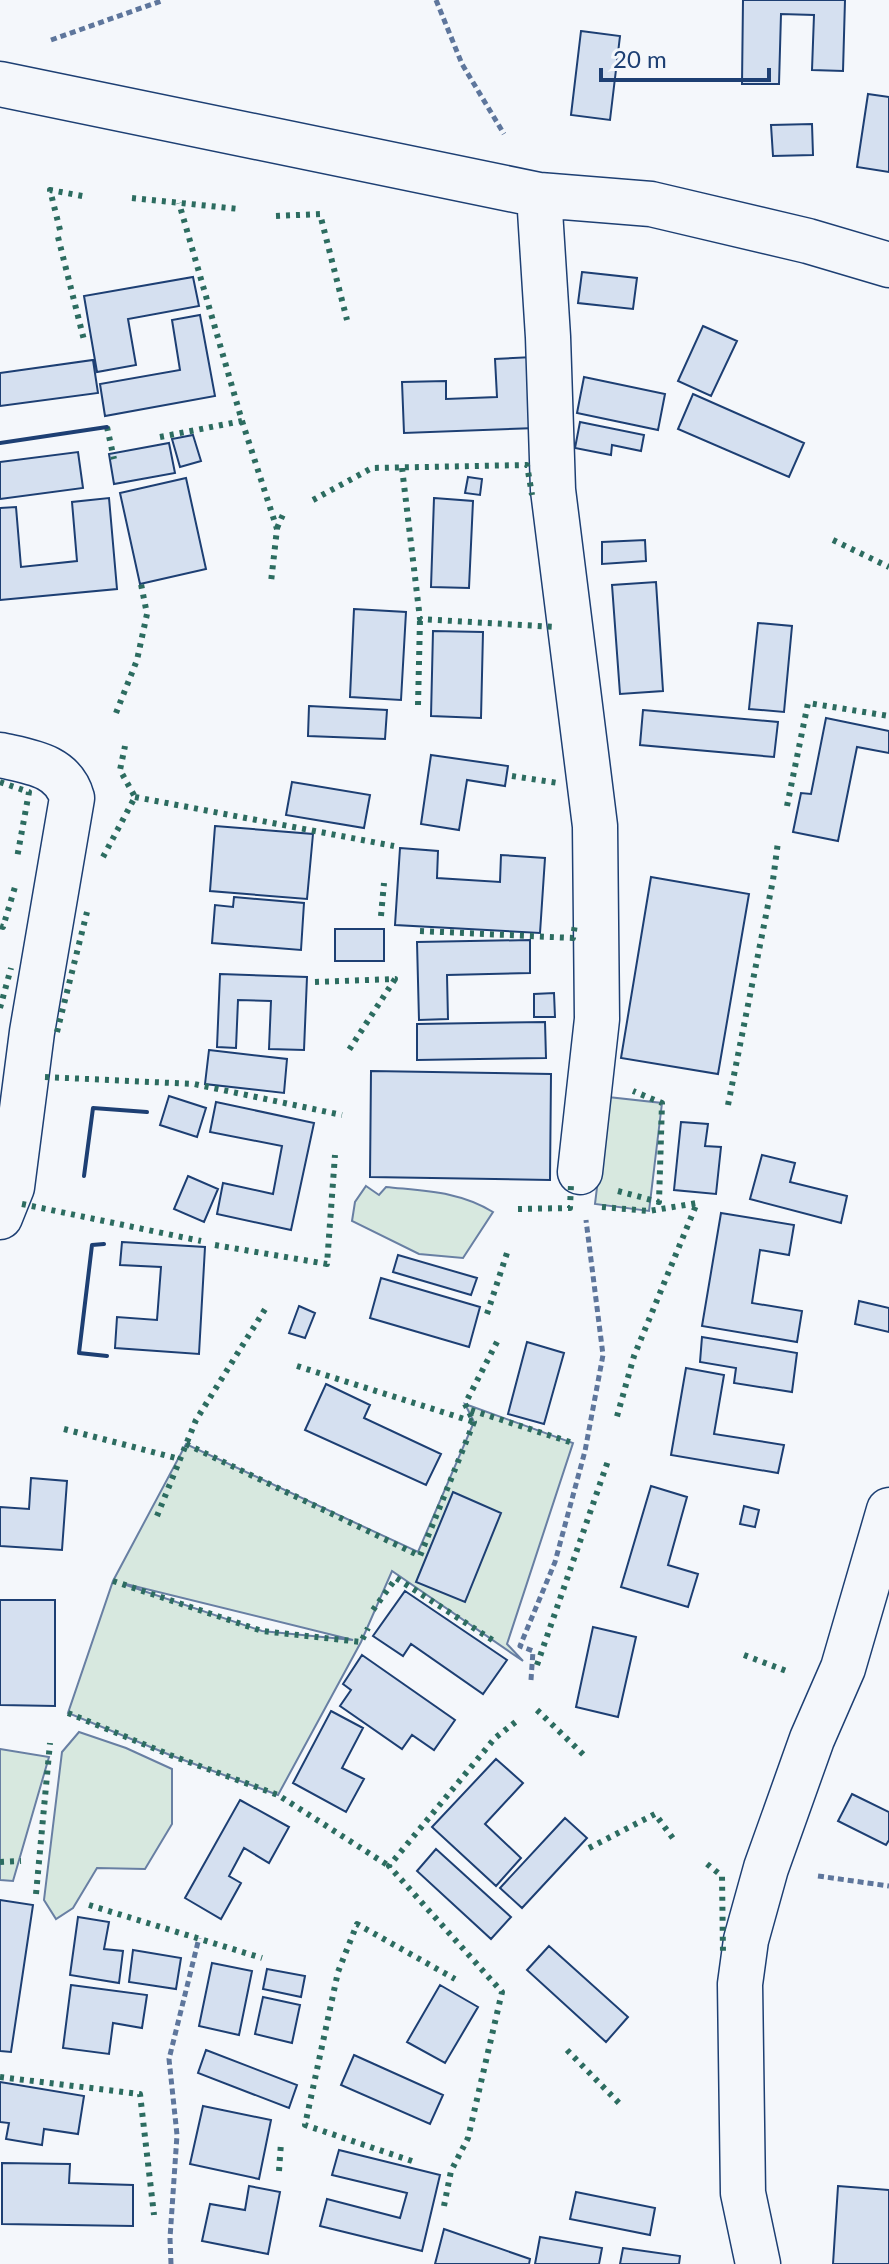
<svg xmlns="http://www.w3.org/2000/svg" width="889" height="2264" font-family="Lato,sans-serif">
<rect width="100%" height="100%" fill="#f4f7fb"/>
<!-- green -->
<path fill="#d7e8df" stroke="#687fa3" stroke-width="2" fill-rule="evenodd" d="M608,1097L662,1103L649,1211L595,1204Z
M366,1186L379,1195L386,1187C424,1191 459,1191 493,1212L463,1258L419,1254L352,1221L355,1202Z
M465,1404L573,1443L507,1644L523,1661L392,1571L361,1642L278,1795L170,1755L68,1713L113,1581L186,1444L418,1552L474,1422ZM126,1585V1584L353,1640L262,1631Z
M79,1732L126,1748L172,1769V1824L145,1869L97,1868L73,1908L56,1919L44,1900L62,1752Z
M0,1749L49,1757L13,1881L0,1880Z"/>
<!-- building -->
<path fill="#d5e0f0" stroke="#1d3f73" stroke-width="2" d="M743,0H845L843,71L812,70L814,15L781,14L779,84H742Z
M581,31L620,36L610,120L571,115Z
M868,94L889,97V172L857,167Z
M812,124L813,155L773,156L771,125Z
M582,272L637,278L633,309L578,303Z
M193,277L199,306L128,319L136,365L97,372L84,296Z
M200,315L215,396L105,416L100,384L180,370L172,320Z
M703,326L737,341L711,396L678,381Z
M533,357L536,428L404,433L402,382L446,381V399L497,397L495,359Z
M93,360L98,393L0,406V373Z
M584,377L665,394L658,430L577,413Z
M693,394L804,443L789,477L678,429Z
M580,422L644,435L641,451L612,445L611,455L575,448Z
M193,435L201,461L180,467L172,439Z
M169,443L175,473L114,484L109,454Z
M78,452L83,488L0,499V462Z
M468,477L482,479L480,495L465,493Z
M186,478L206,569L140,584L120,493Z
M109,498L117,589L0,600V508L16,507L21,567L77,561L72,502Z
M434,498L473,501L469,588L431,587Z
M645,540L646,561L602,564V542Z
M656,582L663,691L620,694L612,585Z
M354,609L406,612L401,700L350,697Z
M758,623L792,626L784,712L749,709Z
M433,631L483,632L481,718L431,716Z
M309,706L387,710L385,739L308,736Z
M643,710L778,722L774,757L640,745Z
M826,718L889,731V753L857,747L838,841L793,832L801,793L811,794Z
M431,755L508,766L505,786L467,780L459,830L421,824Z
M292,782L370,795L364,828L286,815Z
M215,826L313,834L307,899L210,891Z
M400,848L438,851L437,878L500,882L501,855L545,858L540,933L395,925Z
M651,877L749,894L718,1074L621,1058Z
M234,897L304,903L301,950L212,943L215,905L233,907Z
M335,929H384V961H335Z
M530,940V973L447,975L448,1019L419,1020L417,942Z
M220,974L307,977L304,1050L269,1049L271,1001L238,1000L236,1048L217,1047Z
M554,993L555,1017H534V994Z
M545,1022L546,1058L417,1060V1024Z
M209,1050L287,1059L284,1093L205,1084Z
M371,1071L551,1074L550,1180L370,1177Z
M169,1096L206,1108L197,1137L160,1125Z
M216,1102L314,1123L291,1230L217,1214L223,1183L273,1194L282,1146L210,1132Z
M681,1122L708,1124L705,1146L721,1147L716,1194L674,1190Z
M762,1155L795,1163L790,1182L847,1196L841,1223L750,1199Z
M188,1176L218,1189L204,1222L174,1209Z
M721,1213L794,1225L789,1255L760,1250L752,1303L802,1311L797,1342L702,1326Z
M122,1242L205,1247L199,1354L115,1348L117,1317L157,1320L161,1267L120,1265Z
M398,1255L477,1278L471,1295L393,1272Z
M381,1278L480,1307L469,1347L370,1318Z
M859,1301L889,1308V1332L855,1324Z
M299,1306L315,1313L305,1338L289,1333Z
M702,1337L797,1353L792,1392L734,1383L736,1368L700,1362Z
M527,1342L564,1353L544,1424L508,1414Z
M686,1368L724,1375L714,1434L784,1445L778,1473L671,1455Z
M326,1384L370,1405L364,1418L441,1454L426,1485L305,1430Z
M31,1478L67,1481L62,1550L0,1546V1507L29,1509Z
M651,1486L687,1497L668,1565L698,1574L688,1607L621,1587Z
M453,1492L501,1513L465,1602L416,1582Z
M744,1506L759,1510L755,1527L740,1524Z
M405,1591L507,1660L483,1694L411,1644L403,1656L373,1636Z
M0,1600H55V1706L0,1705Z
M593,1627L636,1637L618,1717L576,1707Z
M362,1655L455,1720L434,1750L412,1735L402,1749L340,1706L351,1690L343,1684Z
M331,1711L363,1728L342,1768L364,1779L346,1812L293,1783Z
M496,1759L523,1783L485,1824L521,1858L496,1886L432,1827Z
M852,1794L889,1812V1840L886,1845L838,1821Z
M240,1800L289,1827L269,1863L244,1848L229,1876L241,1883L221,1919L185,1898Z
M565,1818L587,1838L522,1908L500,1888Z
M436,1849L511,1917L491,1939L417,1871Z
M0,1900L33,1905L11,2052L0,2051Z
M78,1917L109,1922L104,1949L123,1951L119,1983L70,1975Z
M549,1946L628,2017L606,2042L527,1970Z
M133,1950L181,1958L176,1989L129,1982Z
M212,1963L252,1971L239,2035L199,2026Z
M267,1969L305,1976L301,1997L263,1989Z
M71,1985L147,1995L142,2028L113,2023L109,2054L63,2048Z
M440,1985L478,2007L445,2063L407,2042Z
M263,1997L300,2005L292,2043L255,2034Z
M206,2050L297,2085L289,2108L198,2073Z
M354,2055L443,2095L430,2124L341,2085Z
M0,2082L84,2096L78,2134L44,2129L42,2145L6,2139L9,2123L0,2122Z
M203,2106L271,2120L259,2179L190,2164Z
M339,2150L440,2175L422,2251L320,2226L327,2199L400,2218L407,2193L332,2175Z
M2,2163L70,2164L69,2183L133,2185V2226L2,2224Z
M249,2186L280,2192L268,2254L202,2241L210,2204L245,2210Z
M838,2186L889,2190V2264H833Z
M576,2192L655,2208L650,2235L570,2219Z
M444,2229L530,2259L529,2264H435Z
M540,2237L602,2248L599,2264H535Z
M623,2248L680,2256L679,2264H620Z"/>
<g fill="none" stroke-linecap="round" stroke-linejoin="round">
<!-- minor casing -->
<g stroke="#1d3f73" stroke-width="47">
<path id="minor" d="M0,84L539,195L651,204L808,241L889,265
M539,195L548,337L553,490L595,826L597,1019L580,1172
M0,755C30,762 63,765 72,798L32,1032L12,1187L0,1217
M758,2264L743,2193L740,1984L746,1940L766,1868L812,1739L843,1668L889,1510"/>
</g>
<!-- path -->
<path stroke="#5e769c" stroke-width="5" stroke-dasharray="6 4" stroke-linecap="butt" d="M436,0L462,64L504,134
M51,40L164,0
M531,1680L533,1651L520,1646L555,1562L585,1451L603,1355L586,1220
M818,1876L889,1886
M171,2264L170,2238L177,2135L169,2059L199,1938"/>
<!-- minor -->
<use href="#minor" stroke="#f4f7fb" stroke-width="44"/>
<!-- hedge -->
<path stroke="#2c6c60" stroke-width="6" stroke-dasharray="4 6" stroke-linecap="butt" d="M132,198L239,209
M276,216L320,214L347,320
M60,230L50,190L88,197
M58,237L84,340
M242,421L277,529L271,582
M107,427L114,459
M160,437L242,421L179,203
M402,468L420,619L556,627
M313,500L372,468L527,465L532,495
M277,528L285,510
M833,540L889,567
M418,705L420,619
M116,713L137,660L147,614L140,579
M512,776L558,783
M0,782L29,792L17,858
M135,797L394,846
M787,806L808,703L889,716
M103,857L135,797L120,770L125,746
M381,916L384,883
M0,926L3,927L15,887
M420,931L573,938L575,924
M315,982L395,979L347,1053
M0,1008L11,968
M57,1032L87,912
M45,1077L194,1084L342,1115
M728,1105L773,880L778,842
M618,1191L659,1202L662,1103L633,1091
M22,1204L201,1241
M602,1207L649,1211L697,1203L634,1356L616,1420
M518,1209L570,1208L571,1184
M215,1245L327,1264L335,1155
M487,1314L507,1253
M297,1366L474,1422
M471,1410L573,1443
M64,1429L180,1459
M186,1444L420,1556L474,1422L465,1404L499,1338
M157,1516L196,1420L267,1306
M113,1581L262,1631L361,1642L368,1628
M373,1610L396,1578L497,1643
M744,1655L789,1672
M537,1665L609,1458
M537,1710L587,1758
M68,1713L170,1755L278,1795L389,1866
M589,1848L655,1814L675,1841
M0,1862L21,1861
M707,1864L722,1876L723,1954
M36,1894L50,1743
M89,1905L262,1958
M567,2050L619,2103
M0,2077L140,2094L154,2215
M412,2161L305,2125L338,1972L357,1924L455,1979
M279,2171L281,2143
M444,2206L451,2171L468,2138L502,1992L389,1866L495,1738L518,1720"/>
<!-- wall -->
<path stroke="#1d3f73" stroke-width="4" d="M0,443L107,427
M84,1176L93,1108L147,1112
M104,1244L92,1245L79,1353L107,1356"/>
</g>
<!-- scale -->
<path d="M601 68v12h168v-12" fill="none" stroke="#1d3f73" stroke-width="4"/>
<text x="613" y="68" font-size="24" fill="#1d3f73" stroke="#f4f7fb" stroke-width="6" paint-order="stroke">20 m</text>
</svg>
